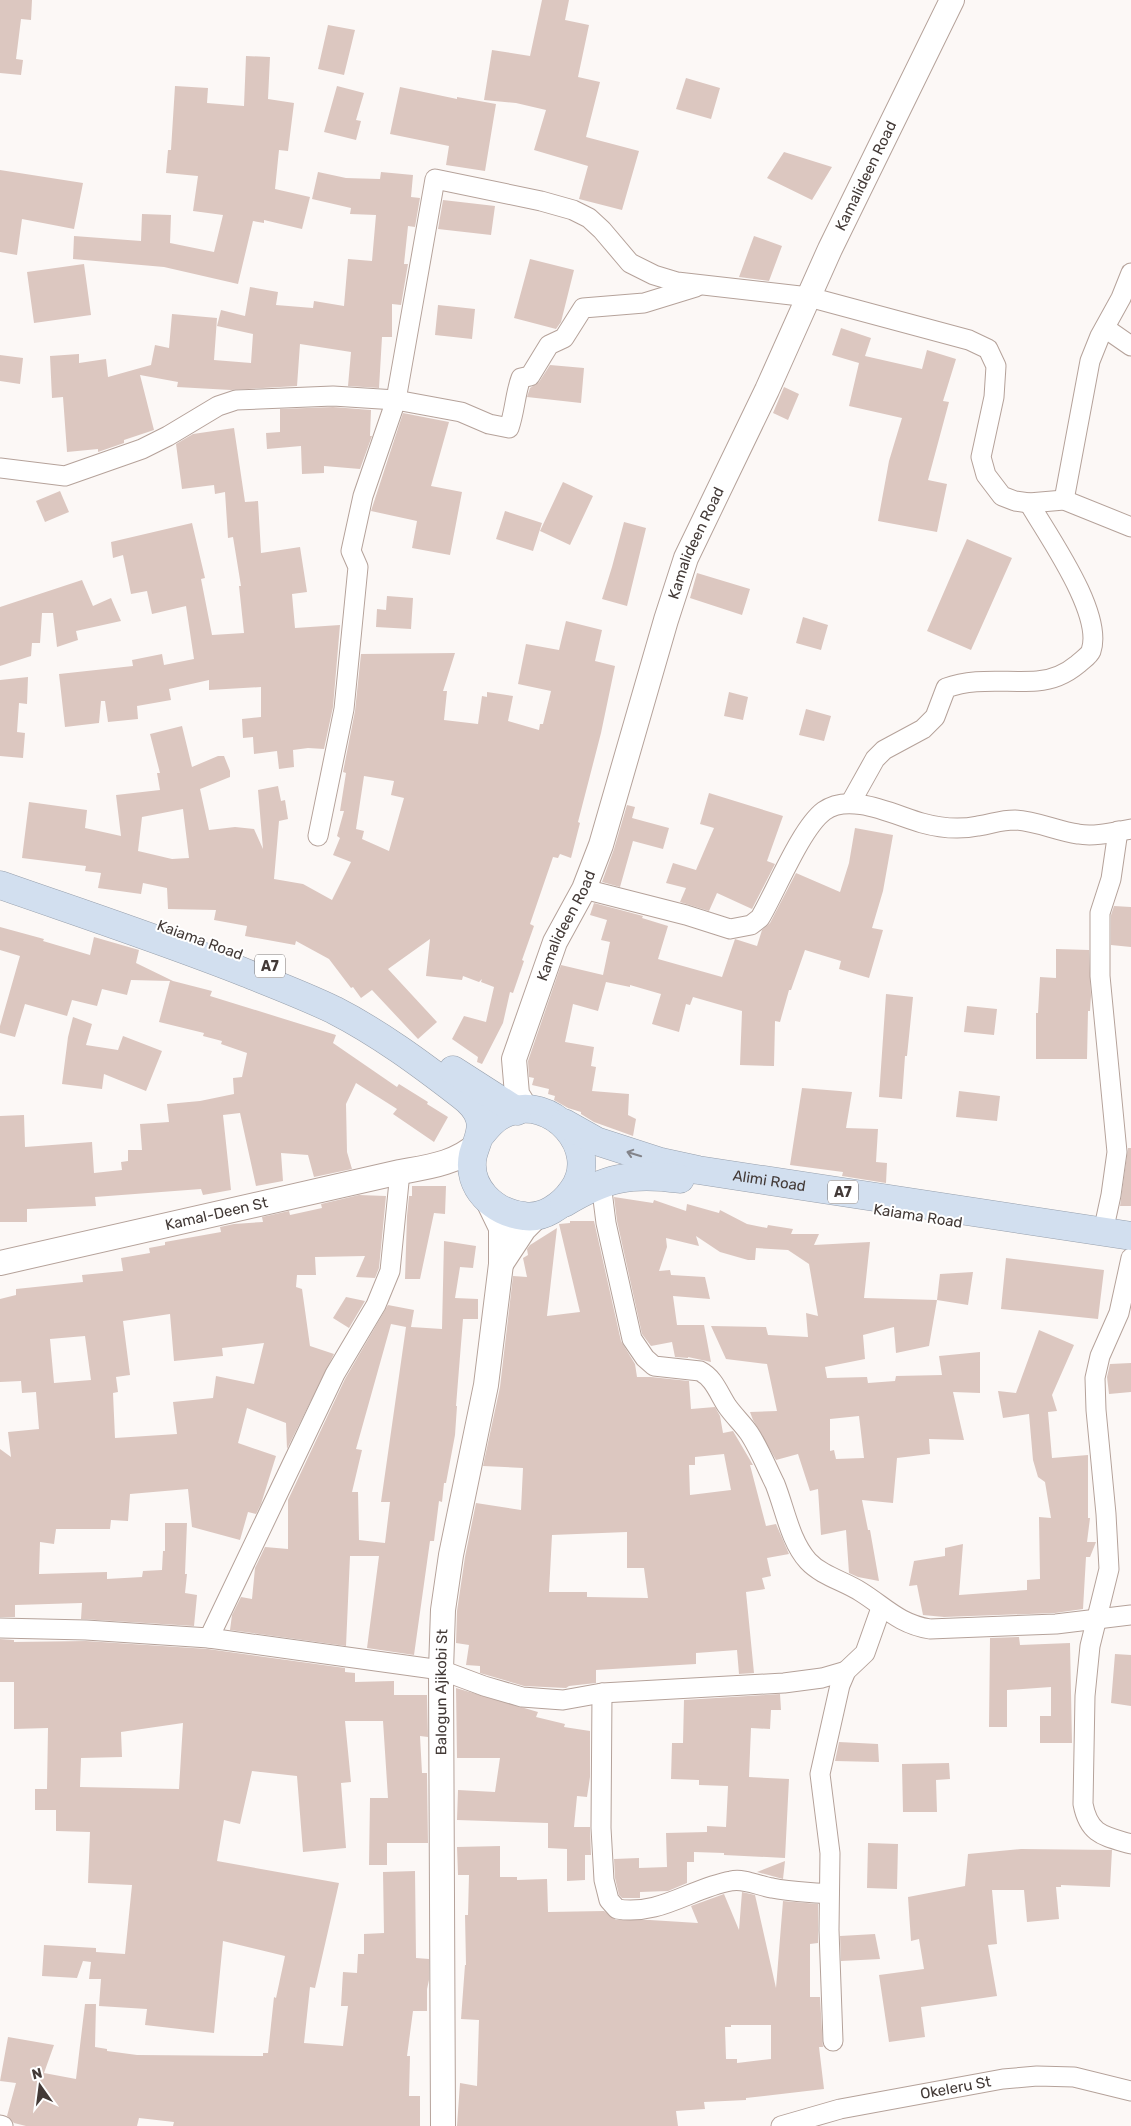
<svg xmlns="http://www.w3.org/2000/svg" width="1131" height="2126" font-family="Rubik,sans-serif">
<rect width="100%" height="100%" fill="#fcf8f6"/>
<!-- building -->
<path fill="#dcc7c0" fill-rule="evenodd" d="M0,0H32L31,20L21,19L16,59L23,60L21,75L0,73Z
M542,0H569L565,20L589,25L578,77L600,82L586,137L639,151L622,210L579,199L588,166L534,150L546,110L516,103L484,100L492,50L530,56Z
M328,25L355,30L344,75L318,69Z
M246,56L270,57L268,99L294,103L288,151L279,150L275,189L310,197L302,229L264,220V223L253,221L238,284L164,267L73,259L74,236L141,241L142,214L171,215L170,243L214,252L223,215L193,211L198,176L166,173L168,150H171L175,86L208,88L207,103L244,106Z
M686,78L720,88L711,119L676,109Z
M337,86L364,93L356,120L361,121L356,140L324,132Z
M400,87L457,99V97L496,104L485,171L446,165L449,146L390,134Z
M784,152L832,167L812,200L767,178Z
M0,170L83,183L74,229L22,219L17,255L0,252Z
M318,172L346,178L380,179L381,172L413,175L411,197L420,198L415,227L408,226L404,264H408L401,305L392,304V337H382L379,388L348,386L351,352L300,344L297,386L231,390L177,387L178,382L140,375L154,430L124,440V443L98,452V449L67,452L63,397L52,398L50,356L79,354V363L106,359L108,377L151,365L155,345L169,348L172,314L217,318L214,360L251,363L253,334L217,326L221,310L245,316L250,287L278,292L276,305L313,308L314,301L344,306L348,259L372,261L376,215L350,214L351,208L312,199Z
M443,200L495,206L491,235L438,229Z
M754,236L782,246L769,281L739,277Z
M530,259L574,270L561,322L556,329L514,318Z
M84,264L91,315L34,323L27,272Z
M438,305L475,309L472,339L435,335Z
M841,328L871,338L865,356L922,369L927,350L956,359L943,401L949,402L928,480L947,484L937,532L878,521L889,461L902,418L849,406L859,363L832,355Z
M0,355L23,358L20,384L0,381Z
M550,365L584,368L581,403L527,397L530,388L539,382Z
M784,387L799,394L788,420L773,413Z
M333,407L371,410L370,436H372L360,469L324,466V473L302,474L301,446L267,449L266,433L280,432V409Z
M403,413L449,422L431,486L462,492L450,555L412,548L417,521L371,511Z
M234,428L245,502L258,501L261,553L300,547L307,592L292,594L295,628L340,625L333,707L324,749L308,748L293,750L294,767L279,769L277,751L254,754L253,737L243,738L242,719L261,717V687L209,690V680L169,689L171,700L137,706L138,719L108,722L105,701H101L99,723L65,727L59,674L133,666L132,660L162,654L164,665L194,659L186,606L152,614L147,591L131,594L123,555L113,558L111,542L192,523L205,578L201,579L212,635L244,633L239,586H241L233,537L228,538L225,492L215,494L214,485L182,489L176,444L193,434Z
M563,482L593,496L570,545L540,531Z
M60,491L69,512L45,522L36,501Z
M505,511L542,523L533,551L496,539Z
M624,522L646,528L627,606L602,599L612,567Z
M967,539L1012,558L971,650L927,631Z
M697,573L750,589L742,615L690,598Z
M82,580L93,606L111,598L121,621L76,631L78,640L57,647L53,613H42L40,643H32L31,656L0,666V607Z
M387,596L413,598L411,629L376,627L377,609L386,610Z
M803,617L828,625L821,650L796,643Z
M566,621L602,630L595,661L615,666L601,733L578,822L580,823L571,858L560,854L558,858L553,857L530,924L534,926L522,960L524,961L513,993L510,992L503,1023L482,1064L477,1062L478,1057L452,1039L464,1016L486,1022L494,987L481,982L482,979L479,982L463,976L462,980L426,976L430,939L388,969L437,1022L418,1039L372,990L361,998L353,987L351,988L329,959L296,941L295,945L245,936L247,926L214,920L216,910L168,909L167,888L143,883L141,894L98,888L101,873L85,871L86,866L22,858L29,802L87,810L85,828L121,836L116,795L160,790L157,773H160L150,734L182,726L192,767L218,756H224L230,771V777L200,789L209,830L235,827L254,829L263,849L258,790L278,786L281,801L285,800L288,819L279,821L274,879L303,884L332,900L351,862L333,855L340,838L337,836L344,811H340L346,773L343,772L355,711L361,654L455,653L443,691H447L444,720L478,724L482,696L487,697V692L513,696L508,721L539,730L540,724H543L551,691L518,684L526,644L559,650ZM364,776L394,781L391,795L404,798L389,851L362,839L364,831L356,829ZM183,809L189,858L172,859L138,851L142,817Z
M28,677L27,704L19,703L17,732L25,733L23,758L0,756V680Z
M729,692L748,697L743,720L724,716Z
M806,709L831,716L824,741L799,735Z
M709,793L783,816L767,861L775,864L752,909L717,893L709,911L680,902L686,888L666,883L673,863L696,870L714,828L700,824Z
M627,805L635,807L632,818L669,828L663,849L633,841L620,887L602,882L614,849Z
M855,828L893,835L883,891L872,928L883,930L869,978L839,969L841,961L805,950L791,990H789L780,1022L775,1021L774,1066L740,1065L742,1011L693,997L690,1005L686,1004L679,1032L652,1024L661,994L630,985V987L606,982L598,1011L573,1004L565,1042L594,1047L591,1066L596,1067L592,1091L629,1094L628,1115L636,1119L633,1136L594,1122L581,1114V1112L568,1108L554,1100L555,1096L548,1094L549,1089L532,1085L534,1078L529,1077L528,1061L561,965L603,975L610,942L601,940L607,920L590,915L594,903L643,916L642,918L668,926L658,959L722,977L735,939L757,946L762,930L770,923L796,873L840,892L849,863Z
M1114,906L1131,907V947L1111,945V915Z
M0,927L44,939L43,941L90,955L94,937L139,950L136,963L173,981L212,991L210,996L336,1035L333,1043L397,1087L399,1084L428,1102L427,1104L448,1117L434,1142L393,1114L397,1109L356,1083L346,1104L347,1152L352,1169L314,1177L308,1155L281,1153L283,1181L256,1186L240,1113L223,1115L231,1190L203,1195L201,1189L95,1197L96,1206L27,1209V1222H0V1116L24,1115L25,1147L92,1142L94,1173L122,1170L121,1162L128,1161V1150H142L140,1124L169,1122L167,1104L200,1101L234,1094L233,1078L242,1077L247,1053L221,1044L222,1041L203,1036L204,1033L159,1022L170,981L131,980L127,995L102,989L97,1006L72,1000L67,1016L25,1004L15,1037L0,1033V1026L20,956L0,950Z
M1056,949L1089,950L1091,996L1090,1011H1088L1087,1059H1036V1013H1038L1040,977L1056,978Z
M886,994L913,997L907,1056H905L902,1099L879,1097Z
M967,1006L997,1009L994,1035L964,1032Z
M73,1017L92,1024L86,1045L118,1050L123,1036L162,1051L146,1091L104,1074L102,1089L62,1084L68,1037Z
M802,1088L852,1092L846,1128L878,1129L876,1162L887,1163L886,1183L842,1176L843,1172L790,1165Z
M959,1091L1000,1096L997,1121L956,1117Z
M1128,1148H1131V1206H1120Z
M412,1186H446L445,1214L434,1213L420,1279H405L407,1216L409,1196H412Z
M359,1195L386,1196L379,1268L375,1278L356,1277L365,1256L315,1257L316,1275H297L296,1287L302,1289L310,1346L334,1354L287,1449L286,1423L247,1408L238,1443L276,1456L261,1504L256,1514L248,1512L240,1540L192,1527L188,1489L130,1494L128,1521L111,1520L110,1529H56L54,1544L40,1542L39,1574L107,1572V1579L142,1577L143,1571L162,1570L163,1551H165V1523H187L185,1574H187L185,1593L197,1595L194,1626L81,1619L82,1603L15,1605V1617H0V1449L11,1457L8,1432L39,1429L36,1392L22,1393L21,1381L0,1382V1299L16,1295V1289L83,1282L82,1275L123,1271L121,1258L150,1253L149,1248L165,1245V1242L221,1232L220,1227L234,1224L263,1222L262,1217L289,1211L290,1215L322,1208L321,1204ZM170,1314L174,1361L223,1356L222,1348L264,1343L254,1384L216,1376L213,1398L173,1402L177,1434L115,1438L113,1393L118,1392L116,1377L130,1375L123,1321ZM85,1336L91,1380L54,1383L50,1339Z
M614,1197L653,1203L654,1200L686,1211L687,1204L719,1213L720,1210L747,1224L767,1228L768,1225L793,1229L791,1234H819L814,1245L870,1242L864,1298L937,1300L929,1346L896,1353L894,1327L863,1335L865,1359L825,1367L827,1378L867,1377L868,1383L895,1381L896,1376L942,1375L939,1356L980,1352V1393L953,1392L964,1440L929,1439L930,1454L897,1458L893,1503L862,1500L868,1530H870L879,1581L858,1577L849,1573L846,1530L821,1535L818,1489L810,1491L798,1454L776,1460L753,1420L750,1412L777,1411L767,1364L726,1359L711,1326L766,1327L768,1335L808,1337L806,1313L818,1316L809,1264L788,1250L756,1248L755,1260H748L720,1252L696,1236L699,1246L666,1238L667,1247L659,1271L670,1270L671,1275L705,1277L710,1299L673,1296L677,1325H704L711,1362L688,1357V1358L675,1357L672,1342L651,1346L642,1334L617,1221ZM859,1416L864,1458L836,1459L834,1450L830,1451V1419Z
M570,1221H594L621,1341L635,1364L637,1377H651L689,1381L691,1409L715,1407L720,1416L723,1433L733,1431L753,1465H750L766,1526L776,1524L789,1554L767,1558L771,1576L762,1578L765,1589L746,1592L754,1673L739,1674L737,1650L696,1653V1664L596,1670V1683L569,1686L566,1688L524,1686L480,1673V1666L466,1665L469,1645L456,1643L457,1611L465,1557L476,1503L521,1510L523,1468L483,1466L500,1387L513,1276L527,1277L523,1258L528,1255L527,1249L530,1245L557,1228L547,1316L580,1312L559,1224L570,1223ZM724,1454L731,1490L690,1495L689,1465H695V1457ZM627,1532V1568H644L648,1598L587,1597V1592H549L552,1535Z
M444,1241L476,1246L473,1268L460,1267L455,1298L478,1299V1319H463L456,1406H457L455,1435L446,1483H444L442,1502L439,1501L434,1541H430L414,1655L367,1648L379,1556H350L346,1646L230,1630L232,1615L241,1597L252,1599L255,1568L265,1547L288,1549V1500L345,1379L388,1305L414,1310L411,1327L442,1329ZM391,1324L406,1327L381,1502H390L385,1543L359,1540L358,1492H352L362,1450L356,1449Z
M1006,1258L1104,1270L1098,1319L1001,1309Z
M973,1272L968,1305L937,1300L940,1274Z
M346,1297L365,1301L349,1328L333,1318Z
M1039,1330L1074,1345L1052,1395L1057,1411L1048,1412L1052,1458L1088,1455V1518H1090L1087,1542H1096L1090,1557H1086L1083,1609L1055,1613L944,1617L923,1615L917,1585L909,1586L914,1561L945,1556V1548L963,1544L959,1595L1027,1590V1580L1040,1579L1039,1517L1051,1518L1045,1482L1038,1477L1033,1460L1029,1414L1003,1418L998,1391L1016,1393Z
M1131,1363V1392L1109,1394L1107,1377L1110,1364Z
M1019,1637L1020,1645L1070,1643L1072,1743H1040V1716H1051V1687L1007,1690V1727H989L990,1638Z
M0,1639L14,1640V1642L86,1641L208,1649L345,1668V1672L355,1673V1682L394,1681V1695H427L428,1737L420,1736L422,1773H427L428,1843H387V1865H369L370,1798H388L383,1721H345L351,1782L341,1783L346,1848L303,1852L297,1776L252,1771L240,1824L224,1820L217,1861L339,1883L315,1988L310,1987L304,2043L343,2046L348,2006H341L343,1972L357,1973L358,1954H364V1934L384,1933L383,1872L415,1871L416,1958L429,1959V1980L427,1989V2011H413L407,2056H410L409,2096H420V2126H173L174,2122L139,2118L137,2126H26L14,2123L7,2116L16,2083L0,2081L8,2037L54,2045L44,2073L76,2079L85,2004H96L95,2047L107,2049V2051L137,2055L263,2056V2053H268L274,1997L276,1998L285,1956L223,1941L214,2033L145,2025L147,2009L99,2006L101,1979H89L91,1962L83,1961L77,1978L42,1976L44,1945L96,1948V1952L125,1954L132,1885L88,1883L90,1832L56,1831V1810H35V1789H47L48,1728L14,1729V1682H0ZM183,1723L179,1789L80,1787L81,1758L122,1757L121,1732Z
M1115,1654L1131,1655V1706L1111,1703Z
M456,1688L538,1712L536,1717L565,1724L564,1727L590,1731V1777L587,1797L577,1796L574,1827H590L591,1855H585V1880L567,1881V1849L548,1848V1823L457,1820L458,1790L495,1792L500,1758H457Z
M780,1694L781,1710H771L770,1729L751,1728L749,1777L789,1779L785,1858L724,1855V1853L694,1852V1862H687V1883L668,1891L640,1892V1898H622L619,1895L615,1878L614,1859L639,1858V1868L667,1867L666,1833L707,1832V1826L726,1827L728,1786L699,1785V1780L671,1779L672,1743H683L684,1700Z
M839,1742L878,1744L879,1762L835,1761Z
M949,1763L950,1779L936,1780L937,1812H903L902,1764Z
M868,1843L898,1844L897,1889L867,1888Z
M500,1846V1877H517V1880L547,1879L548,1912L604,1911L616,1920H650L698,1923L691,1906L724,1894L739,1930L742,1892L755,1895L776,1988L783,1901L818,1904V1943L810,1944V1997H820L823,2047H819L824,2089L746,2098V2100L704,2102L705,2109L676,2111L678,2126H457L460,2083L477,2086L479,2020L461,2019L465,1965H466L465,1915H468L469,1875H458L457,1847ZM731,2025H771V2059L737,2063V2059H726L725,2027H731Z
M1021,1849L1112,1850L1110,1887L1061,1885V1887H1056L1059,1919L1027,1922L1024,1890H992L997,1944L988,1945L997,1996L921,2007L925,2037L889,2042L879,1975L924,1969L919,1939L911,1941L908,1897L965,1886L968,1854Z
M785,1861L783,1879L757,1872Z
M875,1934L880,1959L841,1961L840,1936Z"/>
<g fill="none" stroke-linecap="round" stroke-linejoin="round">
<!-- minor casing -->
<g stroke="#b5a29a" stroke-width="21">
<g id="minor">
<path d="M1105,328L1131,346"/>
<path d="M0,468L65,476L142,449L168,436L218,406L236,400L333,396L396,400L461,412L489,424L509,428C515,411 515,394 521,378L530,376L549,345L564,338L583,308L644,303L696,287"/>
<path d="M1064,500L1090,361L1100,336L1121,298L1131,273"/>
<path d="M851,802L875,759L884,750L923,729L935,717L946,688C975,677 1006,683 1037,681C1052,680 1066,674 1078,664C1082,660 1089,656 1091,651C1104,614 1048,536 1029,503"/>
<path d="M318,836L344,709L358,567L351,551L363,496L396,400L435,179L541,201L573,210L589,218L602,230L630,263L654,275L677,282L809,297L969,340L988,349L996,366L994,397L981,457L986,475L1002,496L1015,501L1029,503L1064,500L1131,527"/>
<path d="M584,889L686,915L730,929L751,925L760,918C776,891 801,828 824,811C850,792 894,815 922,823C940,828 959,830 978,826C993,824 999,820 1015,820C1036,821 1057,831 1078,834C1095,837 1114,832 1131,829"/>
<path d="M601,1183L606,1223L632,1339L645,1358L654,1366L700,1371C714,1378 719,1394 727,1406C734,1416 743,1424 749,1433C759,1448 767,1468 775,1484C785,1509 790,1541 808,1561C822,1576 844,1581 861,1592C885,1607 899,1624 930,1629L1056,1624L1131,1615"/>
<path d="M1103,1232L1111,1195L1117,1152L1100,976V913L1111,879L1118,831"/>
<path d="M1131,1258L1119,1313L1100,1356L1095,1378L1096,1410L1106,1514L1109,1569L1090,1646L1085,1696L1083,1804C1089,1835 1104,1836 1131,1844"/>
<path d="M0,1628L86,1630L209,1638L441,1670L484,1686L522,1697L563,1700L602,1693L784,1683L822,1678L846,1671"/>
<path d="M209,1638L335,1374L376,1305L390,1271L400,1172"/>
<path d="M602,1693L601,1828L604,1880L609,1900L617,1909C660,1916 691,1888 731,1881C744,1878 759,1886 772,1888C790,1892 810,1892 829,1894"/>
<path d="M833,2041L829,1930L830,1853L820,1774L840,1685L846,1671L865,1653L881,1608"/>
<path d="M0,2125L3,2126"/>
<path id="s1" d="M781,2126L840,2109L1003,2079L1037,2076L1074,2077L1131,2091"/>
</g>
</g>
<!-- tertiary casing -->
<g stroke="#b5a29a" stroke-width="26">
<g id="tertiary">
<path id="s2" d="M526,1109L517,1094L514,1059L555,942L584,889L601,845L666,620L686,558L767,390L830,249L952,0"/>
<path id="s3" d="M0,1263L400,1172C427,1167 456,1164 477,1144"/>
<path d="M501,1264L524,1229L538,1215"/>
<path id="s4" d="M443,2126L441,1670L443,1610L451,1555L486,1385L501,1264V1228L487,1199"/>
</g>
</g>
<!-- trunk casing -->
<g stroke="#98a0ac" stroke-width="29">
<g id="trunk">
<path d="M0,885C83,914 165,941 246,973C276,985 305,996 334,1010C379,1033 421,1064 461,1095C469,1101 478,1110 480,1120C483,1132 476,1143 473,1155C466,1187 494,1213 524,1216C543,1219 562,1206 573,1190C602,1149 551,1093 506,1113C494,1118 487,1127 479,1137"/>
<path d="M453,1070L517,1111"/>
<path id="s5" d="M564,1123L596,1141L661,1162L698,1170L1131,1236"/>
<path d="M564,1203C605,1178 631,1172 680,1179"/>
</g>
</g>
<!-- minor -->
<use href="#minor" stroke="#fff" stroke-width="19"/>
<!-- tertiary -->
<use href="#tertiary" stroke="#fff" stroke-width="24"/>
<!-- trunk -->
<use href="#trunk" stroke="#d2dfef" stroke-width="28"/>
</g>
<!-- one-way arrows -->
<defs><path id="oneway-shaft" d="M-6 0H5M1.5-3L5.5 0L1.5 3" fill="none" stroke-width="1.6" stroke-linecap="round" stroke-linejoin="round" transform="scale(1.25)"/></defs>
<use stroke="#83848a" href="#oneway-shaft" transform="translate(634 1154) rotate(-163)"/>
<g text-anchor="middle" dominant-baseline="central" stroke-width="4" stroke-linejoin="round" paint-order="stroke">
<!-- shield labels -->
<g fill="#fff" stroke="#7b7573" stroke-width="1">
<rect x="255" y="954.5" width="30" height="23" rx="4"/>
<rect x="828" y="1180.5" width="30" height="23" rx="4"/>
</g>
<g font-size="14" font-weight="bold" fill="#433a37">
<text x="270" y="966">A7</text>
<text x="843" y="1192">A7</text>
</g>
<!-- street labels -->
<g font-size="15" fill="#433a37" stroke="#fff">
<text stroke="none"><textPath href="#s2" startOffset="1006">Kamalideen Road</textPath></text>
<text stroke="none"><textPath href="#s2" startOffset="601">Kamalideen Road</textPath></text>
<text stroke="none"><textPath href="#s2" startOffset="196">Kamalideen Road</textPath></text>
<text transform="translate(200 940) rotate(20)">Kaiama Road</text>
<text stroke="none"><textPath href="#s5" startOffset="215">Alimi Road</textPath></text>
<text stroke="none"><textPath href="#s3" startOffset="222">Kamal-Deen St</textPath></text>
<text transform="translate(918 1216) rotate(9)">Kaiama Road</text>
<text stroke="none"><textPath href="#s4" startOffset="434">Balogun Ajikobi St</textPath></text>
<text stroke="none"><textPath href="#s1" startOffset="179">Okeleru St</textPath></text>
</g>
</g>
<!-- north arrow -->
<g transform="translate(40 2086) rotate(346)" stroke="#ffffff" stroke-width="4" paint-order="stroke">
<path d="M0-4L9 19L0 12L-9 19Z" fill="#433a37"/>
<text y="-8" font-size="14" font-weight="bold" text-anchor="middle" fill="#433a37">N</text>
</g>
</svg>
